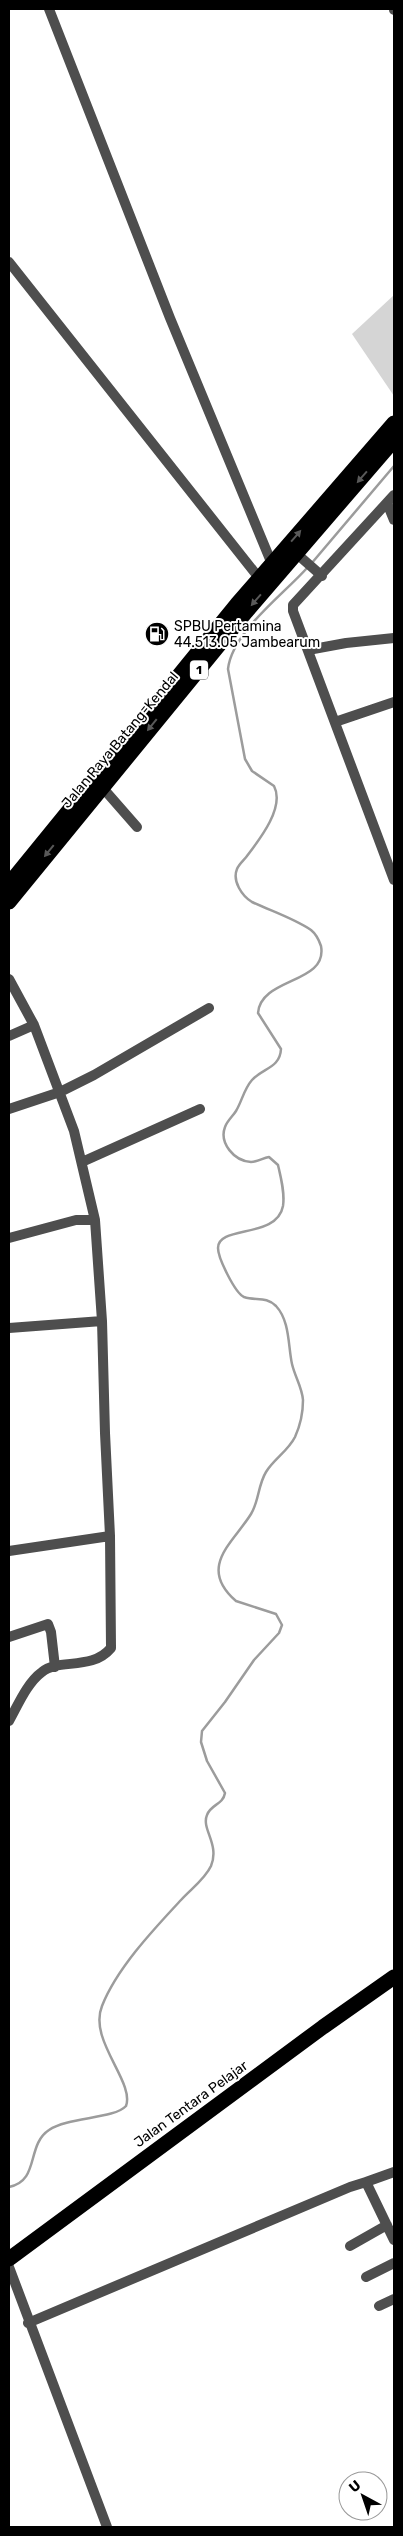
<svg xmlns="http://www.w3.org/2000/svg" width="403" height="2536" font-family="Rubik,sans-serif">
<rect width="100%" height="100%" fill="#fff"/>
<!-- green -->
<path fill="#d5d5d5" d="M394,295V396L352,334Z"/>
<g fill="none" stroke-linecap="round" stroke-linejoin="round">
<!-- stream -->
<path stroke="#9c9c9c" stroke-width="2.5" d="M311,564L394,466
M9,2187C40,2181 26,2145 49,2130C68,2117 114,2119 126,2106C135,2082 88,2040 102,2006C117,1968 154,1929 181,1900C191,1889 205,1879 211,1866C220,1844 201,1829 207,1815C211,1804 223,1805 225,1793L207,1761L201,1742L202,1731L225,1702L254,1660L279,1633L282,1625L276,1614L236,1601C197,1567 233,1543 251,1514C259,1501 258,1485 266,1472C274,1459 288,1451 295,1437C300,1426 303,1412 303,1400C302,1387 295,1377 292,1364C288,1346 290,1321 276,1306C266,1296 256,1301 244,1297C235,1293 218,1258 218,1248C218,1225 277,1239 283,1206C285,1193 281,1178 278,1165L269,1157C263,1158 257,1162 251,1162C234,1161 219,1143 225,1127C227,1121 233,1116 236,1111C242,1101 244,1089 252,1080C263,1068 280,1068 281,1049L258,1013C261,977 328,984 321,946C319,940 316,934 311,930C293,918 271,911 252,902C242,896 232,881 237,869C239,864 244,860 247,856C260,839 285,807 274,786L252,771L245,759L228,669C232,632 283,595 307,568"/>
<!-- minor -->
<path stroke="#4e4e4e" stroke-width="10" d="M49,9L170,318L272,564
M394,9V10
M9,262L259,578
M394,495L293,605V611L394,880
M387,503L394,520
M297,554L322,576
M308,650L346,643L394,638
M335,722L394,702
M102,787L137,827
M9,979L34,1025L74,1131L95,1220L102,1321L105,1433L110,1536L111,1648C92,1671 58,1658 42,1672C27,1683 18,1705 9,1721
M9,1036L34,1025
M9,1109L60,1092L94,1075L209,1008
M82,1162L200,1109
M9,1238L76,1220H95
M9,1328L102,1321
M9,1551L110,1536
M9,1637L48,1624L51,1632L55,1667
M366,2182L394,2172
M350,2246L387,2225
M9,2267L107,2527
M366,2277L394,2263
M379,2306L394,2299
M28,2323L350,2187L366,2182L394,2240"/>
<!-- highway -->
<path stroke="#000" stroke-width="15" d="M9,884L237,604L394,423
M9,902L246,612L394,440
M9,2259L323,2027L394,1977"/>
</g>
<!-- one-way arrows -->
<defs><path id="oneway-solid" d="M-6-.8H1V-3.2L6.5 0L1 3.2V.8H-6Z" transform="scale(1.25)"/></defs>
<g fill="#595959">
<use href="#oneway-solid" transform="translate(362 477) rotate(131)"/>
<use href="#oneway-solid" transform="translate(296 536) rotate(-49)"/>
<use href="#oneway-solid" transform="translate(256 600) rotate(131)"/>
<use href="#oneway-solid" transform="translate(152 725) rotate(129)"/>
<use href="#oneway-solid" transform="translate(49 851) rotate(129)"/>
</g>
<!-- icons -->
<defs>
<g id="fuel-disc" transform="scale(1.25)"><circle r="9.5" fill="#000" stroke="#fff"/><path d="M-5.5-6h7V0h2V4h1.3V-2.5L3-4.5l.8-.8L6-3V5H2.5V1h-1V6h-7ZM-4.2-4.7v3.2H.2V-4.7Z" fill="#fff"/></g>
</defs>
<g fill-rule="evenodd">
<use href="#fuel-disc" x="157" y="634"/>
</g>
<g text-anchor="middle" dominant-baseline="central" stroke-width="4" stroke-linejoin="round" paint-order="stroke">
<!-- shield labels -->
<rect fill="#fff" stroke="#4c4c4c" stroke-width="1" x="190" y="660.5" width="18" height="19" rx="4"/>
<g font-size="12" font-weight="bold" fill="#000">
<text x="199" y="670">1</text>
</g>
<!-- poi labels -->
<g font-size="14" fill="#000" stroke="#fff" text-anchor="start">
<text x="174" y="626">SPBU Pertamina<tspan x="174" dy="16">44.513.05 Jambearum</tspan></text>
</g>
<!-- street labels -->
<g font-size="14" fill="#000" stroke="#fff">
<text transform="translate(120 740) rotate(-50)">Jalan Raya Batang-Kendal</text>
<text transform="translate(191 2104) rotate(-36)">Jalan Tentara Pelajar</text>
</g>
</g>
<!-- border -->
<rect width="403" height="2536" fill="none" stroke="#000000" stroke-width="20"/>
<!-- north arrow -->
<g transform="translate(363 2496) rotate(320)"><circle r="24" fill="#ffffff" stroke="#999999"/>
<path d="M0-4L9 19L0 12L-9 19Z" fill="#000000"/>
<text y="-8" font-size="14" font-weight="bold" text-anchor="middle" fill="#000000">U</text>
</g>
</svg>
